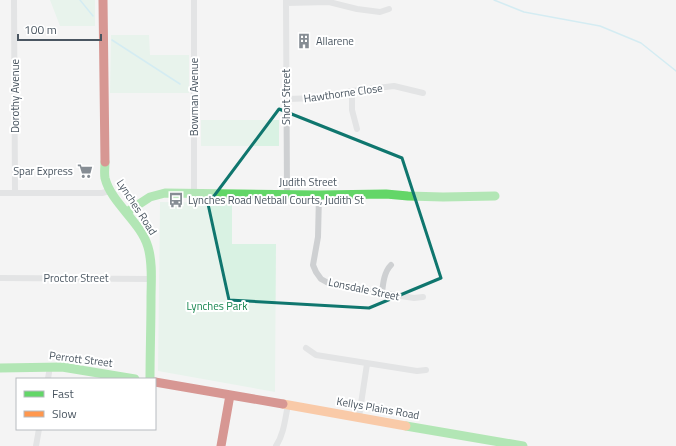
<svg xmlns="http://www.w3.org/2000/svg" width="676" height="446" font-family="'Titillium Web',sans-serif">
<rect width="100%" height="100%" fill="#f4f4f4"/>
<!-- green -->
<path fill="#d9f2e3" d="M50,0H95V26H60Z
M111,35H149L150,55H189V93H110Z
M201,120H279V146H201Z
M160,202L232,203V244H276L275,392L158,371Z"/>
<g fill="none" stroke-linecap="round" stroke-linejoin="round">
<!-- stream -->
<path stroke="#aee2f0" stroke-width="1.5" d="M80,0L93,16
M494,0L524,12L600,26L641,43L676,71
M112,40L180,84"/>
<!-- street -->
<path stroke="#ced0d2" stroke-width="6" d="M14,0L15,193
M194,0V193
M286,0L287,194
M286,3L329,2L357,9L380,12L389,9
M352,91V110L357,129
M286,99L319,98L352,91L394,86L423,93
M0,193H102L110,191
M319,195L318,237L313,265L316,272L321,279L330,284L382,293L414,298L423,297
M0,278L151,279
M382,293C383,284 384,272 391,265
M306,348L316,355L417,371L426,370
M48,379L50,366
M359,417L367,364
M36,446L39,429
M276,446C284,434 285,419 288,405"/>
<!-- fast -->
<path stroke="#63d668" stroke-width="9" d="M105,162C105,167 104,173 105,178C111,203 141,222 148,247C153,264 151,282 151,299C151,326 150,352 150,379
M127,212L150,197L165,193L319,195L386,194L408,196L443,197L495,196
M0,368L62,367L135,379
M406,426L523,446"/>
<!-- slow -->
<path stroke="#ff974d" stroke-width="9" d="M283,404L406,426"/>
<!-- jam -->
<path stroke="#b3261e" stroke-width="9" d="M103,0L105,162
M155,382L283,404
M221,446L230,395"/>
</g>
<!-- marked area -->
<path d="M0 0H676V446H0ZM279,109L402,158L441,278L369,308L229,300L208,204Z" fill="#f4f4f4" fill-opacity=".55" fill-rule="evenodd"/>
<path fill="none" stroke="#0f766e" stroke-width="3" stroke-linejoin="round" d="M279,109L402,158L441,278L369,308L229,300L208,204Z"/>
<!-- icons -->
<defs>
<g id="building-bare" transform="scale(1.2)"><path d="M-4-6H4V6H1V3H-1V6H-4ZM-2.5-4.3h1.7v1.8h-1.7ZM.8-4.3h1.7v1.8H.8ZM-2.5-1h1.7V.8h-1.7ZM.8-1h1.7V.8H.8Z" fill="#868d94" stroke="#fff" stroke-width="2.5" paint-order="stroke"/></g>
<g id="supermarket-bare" transform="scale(1.2)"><path d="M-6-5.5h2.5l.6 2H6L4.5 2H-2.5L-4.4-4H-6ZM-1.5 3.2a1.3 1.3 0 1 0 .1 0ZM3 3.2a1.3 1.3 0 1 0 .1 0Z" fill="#868d94" stroke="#fff" stroke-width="2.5" paint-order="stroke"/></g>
<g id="bus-bare" transform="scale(1.2)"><path d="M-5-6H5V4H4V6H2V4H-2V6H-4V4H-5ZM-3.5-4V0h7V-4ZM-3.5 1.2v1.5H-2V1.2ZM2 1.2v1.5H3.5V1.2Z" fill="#868d94" stroke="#fff" stroke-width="2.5" paint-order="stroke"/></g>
</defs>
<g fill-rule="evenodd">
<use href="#building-bare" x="304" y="41"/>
<use href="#supermarket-bare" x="85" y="171"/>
<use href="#bus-bare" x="176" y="200"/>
</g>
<g text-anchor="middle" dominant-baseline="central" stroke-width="4" stroke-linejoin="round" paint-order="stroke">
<!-- poi labels -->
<g font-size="11" fill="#4a5661" stroke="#fff" text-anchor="start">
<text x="316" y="41">Allarene</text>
<text x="73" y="171" text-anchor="end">Spar Express</text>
<text x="188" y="200">Lynches Road Netball Courts, Judith St</text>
</g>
<!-- street labels -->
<g font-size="11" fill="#4a5661" stroke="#fff">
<text transform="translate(343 93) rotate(-8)">Hawthorne Close</text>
<text transform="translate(15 96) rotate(-90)">Dorothy Avenue</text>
<text transform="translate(194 97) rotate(-90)">Bowman Avenue</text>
<text transform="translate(286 97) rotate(-90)">Short Street</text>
<text x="308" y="182">Judith Street</text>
<text transform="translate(137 207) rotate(57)">Lynches Road</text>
<text x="76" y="278">Proctor Street</text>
<text transform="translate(364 289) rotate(12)">Lonsdale Street</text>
<text transform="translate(81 359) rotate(7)">Perrott Street</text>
<text transform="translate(378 408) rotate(10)">Kellys Plains Road</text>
</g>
<!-- park labels -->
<g font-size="11" fill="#17864f" stroke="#fff">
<text x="217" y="306">Lynches Park</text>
</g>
</g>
<!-- legend -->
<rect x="16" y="378" width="140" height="52" fill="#ffffff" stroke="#b7bbc0"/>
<rect x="24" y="391" width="20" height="6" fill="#63d668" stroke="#b7bbc0"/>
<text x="52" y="398" font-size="12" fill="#4a5661">Fast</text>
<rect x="24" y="411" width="20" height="6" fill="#ff974d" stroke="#b7bbc0"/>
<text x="52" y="418" font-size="12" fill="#4a5661">Slow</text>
<!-- scale -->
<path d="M18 34v6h83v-6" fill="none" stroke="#4a5661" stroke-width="2"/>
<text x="24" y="34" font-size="12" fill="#4a5661" stroke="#ffffff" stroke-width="3" paint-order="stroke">100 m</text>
</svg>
